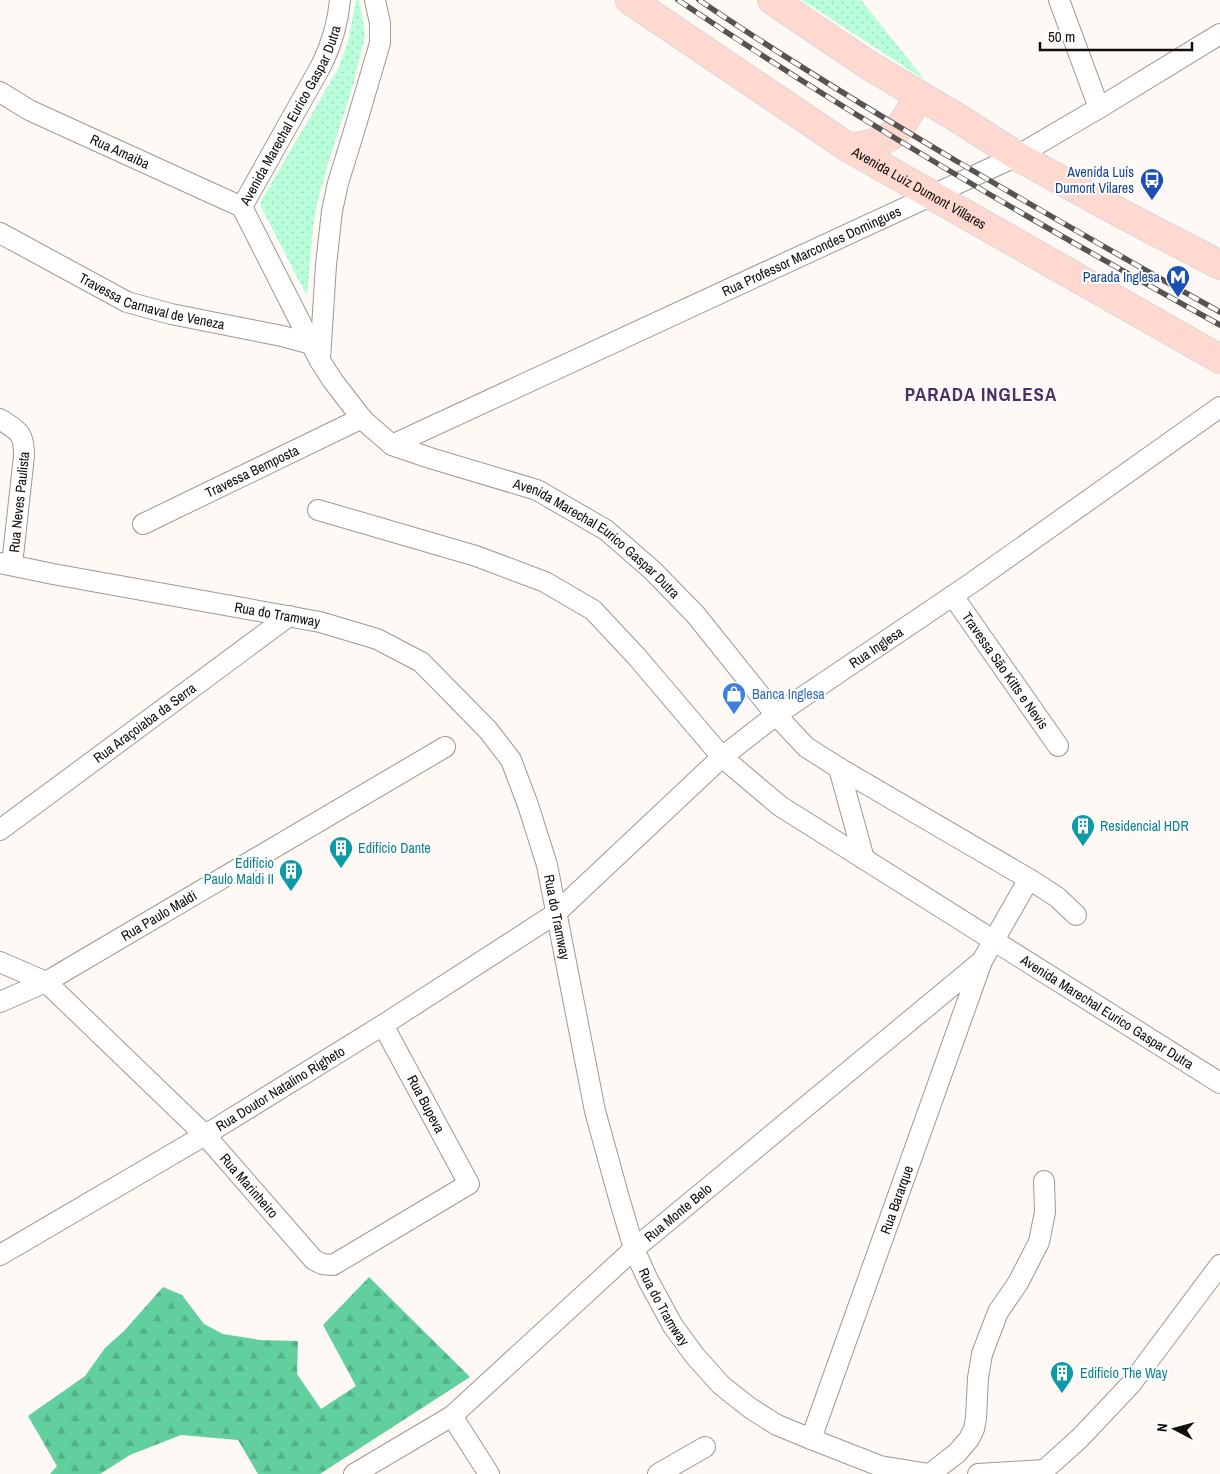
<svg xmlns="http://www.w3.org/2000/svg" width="1220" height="1474" font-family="'Archivo Narrow',sans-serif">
<defs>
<pattern id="grass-dots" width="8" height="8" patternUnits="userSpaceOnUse" patternTransform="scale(1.25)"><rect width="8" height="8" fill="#b9fedb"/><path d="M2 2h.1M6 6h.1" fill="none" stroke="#9ed8bb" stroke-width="1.8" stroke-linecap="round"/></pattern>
<pattern id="forest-firs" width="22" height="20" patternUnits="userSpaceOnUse" patternTransform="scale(1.25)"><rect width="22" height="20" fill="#62cf9e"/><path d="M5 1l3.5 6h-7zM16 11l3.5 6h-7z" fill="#54b187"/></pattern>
</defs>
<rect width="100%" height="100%" fill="#fef9f4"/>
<!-- grass -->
<path fill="url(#grass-dots)" d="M356,0H359L363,20L365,36L353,85L328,164L318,200L313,227L307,296L261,207V201L338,69L348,42Z
M802,0H861L925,80Z"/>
<!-- forest -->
<path fill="url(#forest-firs)" d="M369,1277L470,1377L320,1474H258L238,1440L181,1435L130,1455L100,1474H50L57,1466L28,1416L85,1376L105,1348L124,1331L163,1287L182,1295L204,1324L223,1334L260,1340L298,1341L297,1374L321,1409L356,1386L323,1325Z"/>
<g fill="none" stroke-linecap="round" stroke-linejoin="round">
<!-- minor casing -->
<g stroke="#a09891" stroke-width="22">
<g id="minor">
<path d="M1059,0L1099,108"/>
<path id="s1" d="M0,92L29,110L242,207"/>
<path id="s2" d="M242,207L320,361L333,381L363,420L392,445L430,458L537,490L606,530L652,570L695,614L776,715L806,747L839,768L1029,879L1057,897L1076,915"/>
<path id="s3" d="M242,207L322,64C332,43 338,23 340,0"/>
<path id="s4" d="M0,233L127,302L171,314L282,336L312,344"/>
<path d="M320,359L326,265L332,211L338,183L355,128L380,43V23L375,0"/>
<path d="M0,419C19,432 24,432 24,456L12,565"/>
<path id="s5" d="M392,445L1017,156L1099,108L1220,34"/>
<path id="s6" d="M318,510L476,556L545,582L593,610L637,657L722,757L780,806L1220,1083"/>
<path id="s7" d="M143,524L362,418"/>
<path id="s8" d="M0,563L53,574L320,622L377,639L421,662L488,730L511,760L528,805L547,865L595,1111L619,1198L634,1249L648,1280L673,1326L695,1356L721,1385L750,1408L777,1425L811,1439L880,1466L929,1474"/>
<path id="s9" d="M953,596L1058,746"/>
<path d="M839,768L864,859"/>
<path id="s10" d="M0,830L289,616"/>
<path id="s11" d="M0,962L46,982L205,1135L314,1260L322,1264L333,1265L469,1184L383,1025"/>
<path id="s12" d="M0,1002L46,982L445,747"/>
<path id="s13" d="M0,1255L205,1135L383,1025L555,914L722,757L776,715L973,582L1220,407"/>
<path d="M452,1416L489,1474"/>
<path id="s14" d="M811,1439L982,961"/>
<path id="s15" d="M354,1474L452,1416L634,1249L982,961L1029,879"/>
<path d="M658,1474L705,1447"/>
<path d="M930,1474L957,1453L969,1439L974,1429L976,1418L978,1378L982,1354L998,1312L1018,1283L1039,1242L1045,1212L1044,1181"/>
<path d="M978,1474L1044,1470"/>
<path d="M1040,1474L1080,1438L1131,1384L1220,1265"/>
</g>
</g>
<!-- primary casing -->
<g stroke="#d9d8d8" stroke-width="30">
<g id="primary">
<path id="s16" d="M630,0L849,148L1220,359"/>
<path d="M772,0L870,66L956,117L1017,156L1126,216L1220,265"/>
<path d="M849,148C863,145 880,144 892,135C904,125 911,109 919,95"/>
</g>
</g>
<!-- minor -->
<use href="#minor" stroke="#fff" stroke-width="20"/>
<!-- primary -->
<use href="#primary" stroke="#ffd8d0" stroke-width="28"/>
<!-- rail casing -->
<g stroke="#575350" stroke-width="5.5">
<path id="rail" d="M678,0C853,118 1036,223 1220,325
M699,0C783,57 870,110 958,162C1045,213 1132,263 1220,312"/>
</g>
<!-- rail -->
<use href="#rail" stroke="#fff" stroke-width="4" stroke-dasharray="11" stroke-linecap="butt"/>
</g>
<!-- icons -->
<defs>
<g id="bus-pin" transform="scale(1.25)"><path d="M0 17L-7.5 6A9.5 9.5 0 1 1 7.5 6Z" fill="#1a4fb4" stroke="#fff"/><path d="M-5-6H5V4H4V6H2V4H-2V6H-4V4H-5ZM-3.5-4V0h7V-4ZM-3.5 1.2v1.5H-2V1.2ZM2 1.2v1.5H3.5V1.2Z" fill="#fff"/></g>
<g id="metro-pin" transform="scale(1.25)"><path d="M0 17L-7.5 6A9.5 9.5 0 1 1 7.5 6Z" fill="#1a4fb4" stroke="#fff"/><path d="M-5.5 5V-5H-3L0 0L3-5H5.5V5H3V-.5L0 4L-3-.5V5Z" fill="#fff"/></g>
<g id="shop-pin" transform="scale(1.25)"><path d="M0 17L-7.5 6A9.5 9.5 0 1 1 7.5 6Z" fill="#3f7fe0" stroke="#fff"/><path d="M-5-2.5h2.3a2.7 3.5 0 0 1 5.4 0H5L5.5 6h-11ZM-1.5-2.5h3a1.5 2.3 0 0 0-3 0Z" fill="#fff"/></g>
<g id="building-pin" transform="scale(1.25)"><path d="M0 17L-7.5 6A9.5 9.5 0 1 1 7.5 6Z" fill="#0f9aa8" stroke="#fff"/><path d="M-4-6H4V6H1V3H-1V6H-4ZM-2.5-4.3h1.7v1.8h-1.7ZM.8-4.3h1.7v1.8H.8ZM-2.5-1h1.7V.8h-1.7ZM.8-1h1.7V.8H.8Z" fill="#fff"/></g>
</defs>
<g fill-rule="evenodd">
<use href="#bus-pin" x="1152" y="180"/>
<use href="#metro-pin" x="1178" y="277"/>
<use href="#shop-pin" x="734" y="694"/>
<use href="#building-pin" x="1083" y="826"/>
<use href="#building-pin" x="341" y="848"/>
<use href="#building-pin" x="291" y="871"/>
<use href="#building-pin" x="1062" y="1373"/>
</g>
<g text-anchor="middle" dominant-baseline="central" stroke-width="4" stroke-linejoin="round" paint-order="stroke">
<!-- street labels -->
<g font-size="14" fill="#100d0b" stroke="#fff">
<text stroke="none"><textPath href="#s3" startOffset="104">Avenida Marechal Eurico Gaspar Dutra</textPath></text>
<text stroke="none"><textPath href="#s1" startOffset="134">Rua Amaiba</textPath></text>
<text stroke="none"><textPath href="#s16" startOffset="345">Avenida Luiz Dumont Villares</textPath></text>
<text stroke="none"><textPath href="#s5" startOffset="462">Rua Professor Marcondes Domingues</textPath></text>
<text stroke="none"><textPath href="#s4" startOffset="168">Travessa Carnaval de Veneza</textPath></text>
<text stroke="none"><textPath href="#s7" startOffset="121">Travessa Bemposta</textPath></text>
<text transform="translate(19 502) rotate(-84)">Rua Neves Paulista</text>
<text stroke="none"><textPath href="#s2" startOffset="512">Avenida Marechal Eurico Gaspar Dutra</textPath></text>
<text stroke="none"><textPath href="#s8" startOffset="282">Rua do Tramway</textPath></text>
<text stroke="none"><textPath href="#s13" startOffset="1070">Rua Inglesa</textPath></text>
<text stroke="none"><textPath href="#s9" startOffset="91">Travessa São Kitts e Nevis</textPath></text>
<text stroke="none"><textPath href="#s10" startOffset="180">Rua Araçoiaba da Serra</textPath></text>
<text stroke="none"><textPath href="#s12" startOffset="181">Rua Paulo Maldi</textPath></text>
<text stroke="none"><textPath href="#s8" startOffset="732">Rua do Tramway</textPath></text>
<text stroke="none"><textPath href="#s6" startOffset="952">Avenida Marechal Eurico Gaspar Dutra</textPath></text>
<text stroke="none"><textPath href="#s13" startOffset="326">Rua Doutor Natalino Righeto</textPath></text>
<text transform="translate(426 1104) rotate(62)">Rua Bupeva</text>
<text stroke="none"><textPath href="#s11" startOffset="338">Rua Marinheiro</textPath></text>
<text stroke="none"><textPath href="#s14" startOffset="254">Rua Bararque</textPath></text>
<text stroke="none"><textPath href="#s15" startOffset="418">Rua Monte Belo</textPath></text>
<text stroke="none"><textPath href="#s8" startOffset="1138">Rua do Tramway</textPath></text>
</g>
<!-- transit labels -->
<g font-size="14" fill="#164399" stroke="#fff" text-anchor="end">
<text x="1134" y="172">Avenida Luís<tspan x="1134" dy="16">Dumont Vilares</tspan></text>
<text x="1160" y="277">Parada Inglesa</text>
</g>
<!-- shop labels -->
<g font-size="14" fill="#366cbe" stroke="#fff" text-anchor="start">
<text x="752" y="694">Banca Inglesa</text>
</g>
<!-- culture labels -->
<g font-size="14" fill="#0d838f" stroke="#fff" text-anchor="start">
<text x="1100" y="826">Residencial HDR</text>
<text x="358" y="848">Edifício Dante</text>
<text x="274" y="863" text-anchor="end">Edifício<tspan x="274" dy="16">Paulo Maldi II</tspan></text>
<text x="1080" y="1373">Edificío The Way</text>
</g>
<!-- district labels -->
<g font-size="19" font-weight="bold" letter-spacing="1" fill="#4f2d65" stroke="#fff">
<text x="981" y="394">PARADA INGLESA</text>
</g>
</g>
<!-- north arrow -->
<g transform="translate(1175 1429) rotate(276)" stroke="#ffffff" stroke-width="4" paint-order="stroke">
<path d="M0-4L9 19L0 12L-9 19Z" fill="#100d0b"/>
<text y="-8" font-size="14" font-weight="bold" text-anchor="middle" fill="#100d0b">N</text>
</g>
<!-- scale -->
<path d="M1040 42v8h152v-8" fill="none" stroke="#100d0b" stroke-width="2.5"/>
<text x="1048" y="42" font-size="15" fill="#100d0b" stroke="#ffffff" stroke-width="4" paint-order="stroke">50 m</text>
</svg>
